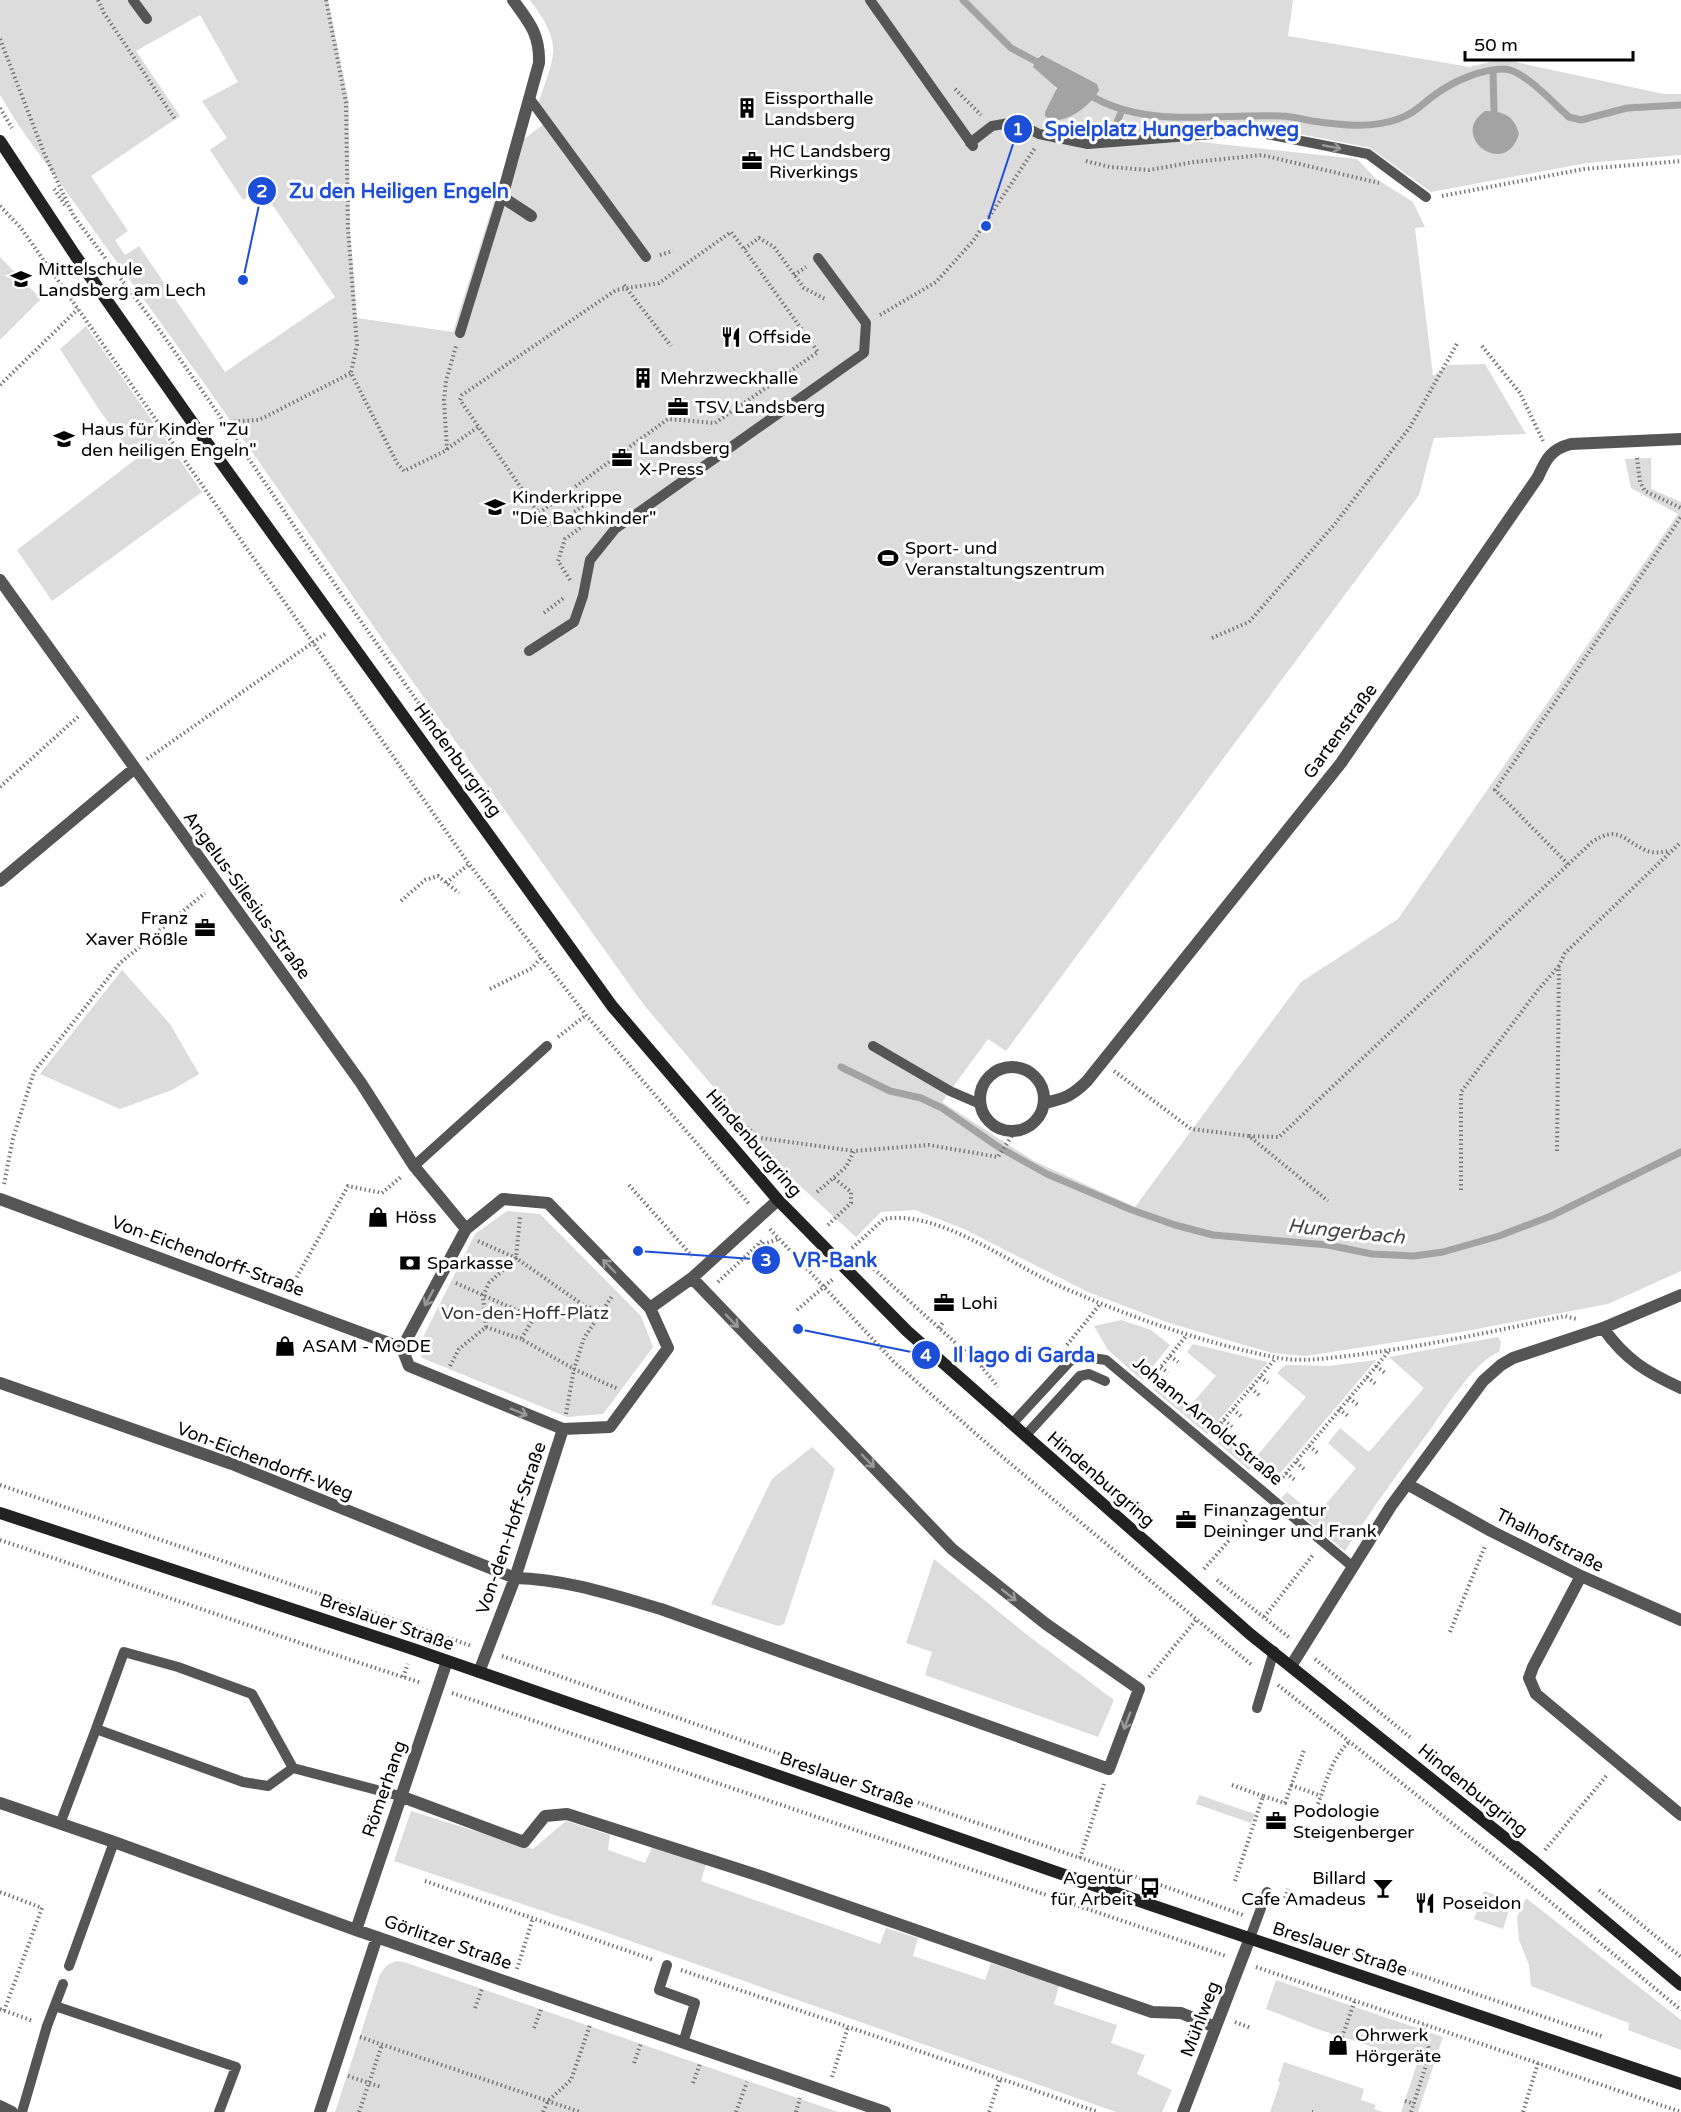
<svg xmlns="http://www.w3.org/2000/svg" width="1681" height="2112" font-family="'Varela Round',sans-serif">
<rect width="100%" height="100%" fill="#fff"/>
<!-- green -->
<path fill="#dcdcdc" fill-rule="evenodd" d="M0,0H328L349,103L350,230L357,318L453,332L510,150L549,120L538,104C555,53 564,46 530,0H1293L1288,36L1470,67L1501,59L1664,94H1681V155L1587,163L1431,192L1370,148L1346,143L1252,125L1127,134L1357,159L1375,178L1413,202L1425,227L1415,228L1433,376L1448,365L1485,364L1526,434L1434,438L1419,495L1006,1051L988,1039L942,1102L1034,1161L1135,1207L1301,982L1398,919L1678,514L1631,488L1625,459L1651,458V489L1681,502V1271L1608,1304L1461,1332L1306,1356L1272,1353L1169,1323L1088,1292L964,1229L915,1210L881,1212L856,1237L787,1174L644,1005L388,647L209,390L19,126L0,95ZM200,15L238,82L202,101L227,138L210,150L243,200L261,188L335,297L225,372L139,246L125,255L115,240L128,231L91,176L180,116L136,51ZM1042,55L1096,84L1056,90L1055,85L1033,66L1039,56Z
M0,257L41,299L0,340Z
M86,326L202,492L52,601L17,550L136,459L100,411L60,349Z
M122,970L170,1024L199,1074L172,1090L120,1109L40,1074Z
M507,1211L540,1214L641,1316L653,1347L603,1414L567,1417L422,1358L418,1347L475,1234Z
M1121,1320L1151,1330L1170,1345L1142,1380L1108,1350L1094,1326Z
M1498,1337L1501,1342L1499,1352C1475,1361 1447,1406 1432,1427C1402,1468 1372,1508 1345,1551L1281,1498L1287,1492L1316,1516L1356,1468L1328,1443L1340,1428L1369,1452L1424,1388L1389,1357Z
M1193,1344L1268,1362L1207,1434L1154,1390L1159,1384L1188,1408L1216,1376L1187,1352Z
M1376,1360L1272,1483L1252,1466L1249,1470L1218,1443L1223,1437L1252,1462L1306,1397L1277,1373L1285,1365L1329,1366Z
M812,1447L835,1469L784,1624L778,1626L711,1604L772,1479Z
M934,1559L1026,1634L1114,1700L1098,1737L925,1675L932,1652L906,1643Z
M1199,1795L1255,1814L1251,1823L1196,1804Z
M411,1811L533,1849L566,1821L610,1835L608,1850L645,1863L653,1845L706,1864L701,1881L880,1944L886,1928L918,1938L913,1956L985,1980L991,1963L1059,1986L1054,2004L1117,2025L1111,2043L1145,2055L1137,2074L1172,2090L1162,2112H1116L579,1923L394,1861Z
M1484,1891L1512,1901L1503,1929L1474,1919Z
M1526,1898L1681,2020V2050L1628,2030L1629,2023L1531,1986L1529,1965L1519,1940L1517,1917Z
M398,1961L407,1963L838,2112H335L379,1977C384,1967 388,1963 398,1961Z
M1276,1980L1443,2037L1418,2112H1401L1418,2061L1320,2030L1266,2009Z
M1284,2062L1364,2089L1361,2100L1376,2105L1374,2109L1383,2112H1270L1280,2083L1278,2081Z"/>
<!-- water -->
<path fill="#a3a3a3" d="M1042,55L1097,84L1099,90C1092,105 1060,130 1045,116V112L1057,88L1033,67L1035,60Z
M1485,111C1503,111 1514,115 1519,134C1505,180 1448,136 1485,111Z"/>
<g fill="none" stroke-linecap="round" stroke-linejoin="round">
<!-- stream -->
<path stroke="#a3a3a3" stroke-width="7" d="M963,0L1011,48L1041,64
M1493,70L1494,111
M1088,94C1145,130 1218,113 1281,116C1291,116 1302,119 1312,121C1340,125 1371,129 1398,119C1414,114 1423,103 1436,94C1454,81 1481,69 1504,69C1523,69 1554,104 1569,117L1581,120L1627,108L1681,105
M1117,122L1122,110
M841,1067L890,1091L921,1098L942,1108L1000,1148
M1004,1150L1047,1174L1132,1210L1175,1225L1213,1235L1328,1245L1372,1254L1414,1256L1443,1252L1499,1236L1551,1216L1681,1152"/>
<!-- path -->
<path stroke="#777" stroke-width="4" stroke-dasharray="1.5 3" stroke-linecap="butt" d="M98,0L104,13L175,119
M326,0L346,103L348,229L357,345L351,373L397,463L404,471L447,450L444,400L446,381L456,346
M0,39L44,153L73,215L163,335L224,422L305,542L463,766
M955,89L981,115
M0,108L12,128
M1086,161L1110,167L1149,170L1194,162L1262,155L1379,183
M54,189L65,205
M1442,196L1584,169L1681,161
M0,206L21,228L469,864L586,1015L750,1205
M660,255L673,251
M794,275L806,267
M624,285L671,346
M880,315L936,282L973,241L1035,148
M1482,346L1520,393L1543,441
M0,385L78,309
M225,422L258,420L265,417L351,373
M447,449L478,427
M1637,458L1640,482L1645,491L1681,508
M594,498L564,519L547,525L460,400L462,395L616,290L659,283L731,232L744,249
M539,513L668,419L715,423L818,352L744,249L759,238L774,247L804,288L827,300
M570,580L558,561L565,539L603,511
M544,613L565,597
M1212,638L1249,622L1334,525L1410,427L1458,342
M147,759L325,634
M0,787L80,715
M1568,864L1495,790L1681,517
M446,883L469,864
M401,901L425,880L438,876L459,893
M490,989L532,968L541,958
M558,1037L586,1015
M1114,1071L1191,1129L1249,1136L1328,1201
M732,1117L761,1138L854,1151
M1249,1136L1279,1137L1592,842C1618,825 1622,839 1645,850C1653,854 1662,852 1670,851
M1557,1151L1559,966L1565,953L1681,842
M777,1169L796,1191
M4,1184L13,1138L34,1072L120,963L205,893
M629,1185L692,1256
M1461,1190V1092L1538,990L1559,966
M817,1192L846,1167L854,1151L929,1145L998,1157L1015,1131
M828,1225L851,1203V1192L834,1178
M770,1229L893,1361L999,1454L1196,1619L1253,1666
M478,1241L516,1258L586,1307L603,1309
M759,1246L778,1239
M852,1248L884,1219C934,1210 1000,1256 1043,1278C1060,1287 1079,1294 1097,1302C1154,1325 1214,1345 1274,1357C1301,1363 1328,1358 1355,1355C1426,1346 1496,1331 1565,1316L1576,1319
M864,1260L982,1367L998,1387
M718,1282L764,1239
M456,1283L534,1318L521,1339L574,1369L618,1389
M290,1289L348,1186L382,1193L402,1176
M797,1310L833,1279
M486,1327L521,1339
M939,1328L944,1321
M1067,1345L1101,1303
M1170,1356L1178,1362
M450,1366L459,1349L486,1327L483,1296L489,1283L516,1258L520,1217
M1376,1366L1386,1374
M982,1367L989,1359
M1161,1367L1168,1373
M1260,1377L1268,1383
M1367,1377L1377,1385
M1150,1380L1187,1335
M1251,1388L1259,1395
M1349,1398L1359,1406
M1233,1409L1241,1416
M1339,1409L1349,1417
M566,1414L574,1369L584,1338L613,1295
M1224,1420L1232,1427
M1215,1430L1276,1358
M1309,1446L1319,1454
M1296,1462L1305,1470
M1286,1473L1296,1481
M1277,1484L1389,1351
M0,1485L472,1646
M0,1540C141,1587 280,1638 422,1683
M1204,1569L1259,1506
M1217,1580L1291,1639
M1264,1617L1313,1555
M1450,1632L1485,1546
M502,1656L951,1814L1169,1888L1243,1915
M1315,1659L1411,1738
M403,1677L408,1664
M1149,1677L1196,1620
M1278,1685L1530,1885L1681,2010
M452,1693L1226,1956
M1232,1785L1263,1796
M1291,1785L1321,1796
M1318,1804C1327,1780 1331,1759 1350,1741
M1545,1850L1607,1775
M1080,1858L1104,1784
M425,1881L654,1960
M1235,1881L1263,1796L1285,1803L1304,1750
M1599,1890L1681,1957
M0,1892L42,1908L4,2011
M1285,1898L1288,1889
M1327,1944L1604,2037
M1256,1967L1681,2112
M517,1969L533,1918
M681,1970L1098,2112
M475,2008L482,1989
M0,2009L33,2021
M1235,2022L1251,2028
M534,2028L541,2009
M360,2037L580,2112
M1342,2037L1355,2000
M634,2063L641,2043
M348,2076L381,2087
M832,2077L848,2027
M693,2083L700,2064
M1405,2101L1414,2104
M359,2112L382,2045
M543,2112L548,2101L571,2080L590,2025
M736,2112L747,2082
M796,2112L800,2098
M989,2112L1000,2079
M1312,2112H1313
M1411,2112L1430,2053L1423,2025
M1523,2112L1538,2063"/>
<!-- lane -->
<path stroke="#555" stroke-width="10" d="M133,0L147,19
M870,0L973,146
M530,99L646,257
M970,143L992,126L1015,122L1039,134L1088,144L1251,131L1368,154L1426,197
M460,333L502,197
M529,651L574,622L583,596L590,560L615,529L864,353L866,323L818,258
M873,1046L950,1091L980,1104
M414,1166L547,1046
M1012,1424L1070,1361L1084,1357L1106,1360L1353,1567
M1025,1436L1080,1376L1089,1374L1105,1381
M1257,1708L1274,1651
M96,1729L124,1652L178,1667L252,1694L293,1768
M60,1824L96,1729L243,1782L268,1786L293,1768L400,1796
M1250,1938L1267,1892
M667,1965L659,1990L695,2003L683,2043
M69,1966L114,1842
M55,2006L236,2067L219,2112
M22,2112L47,2026L63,1984"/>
<!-- street -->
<path stroke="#555" stroke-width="12" d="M513,0C529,22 540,34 539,63L502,197L531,216
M0,580L361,1083L414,1166L466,1229
M0,881L135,768
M980 1099a32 32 0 1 1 64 0a32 32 0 1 1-64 0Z
M1044,1103C1064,1099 1072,1096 1087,1081L1341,763L1538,477C1546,459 1551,449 1571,444L1681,439
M0,1199L402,1348
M1603,1328C1626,1360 1646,1372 1681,1388
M0,1383L232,1464L515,1578C565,1579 613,1595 661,1609L1109,1769L1139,1689L1046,1624L952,1549L692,1278
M563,1429L409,1366L402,1348L466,1229L503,1199L548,1203L650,1308
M1407,1484L1491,1531L1581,1576L1681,1620
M1581,1576L1533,1667L1529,1678L1536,1694L1681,1815
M1291,1666L1391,1506L1483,1381L1501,1365L1513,1358L1603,1328L1681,1295
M479,1672L515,1578L563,1429L610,1427L668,1348L650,1308L692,1278L778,1200
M400,1796L524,1842L545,1816L567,1814L760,1876L1152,2012L1181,2013L1215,2027
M0,1803L114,1842L356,1930L885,2112
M356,1930L447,1661
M0,2106L12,2112
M320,2112L377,1937
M1183,2112L1250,1938"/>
<!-- secondary -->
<path stroke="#222" stroke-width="12" d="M0,141L75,255L197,429L612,1006L778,1200L907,1331L1250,1634L1535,1862L1681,1985
M0,1513L413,1649L1151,1905L1681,2084"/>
</g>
<!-- one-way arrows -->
<defs><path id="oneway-shaft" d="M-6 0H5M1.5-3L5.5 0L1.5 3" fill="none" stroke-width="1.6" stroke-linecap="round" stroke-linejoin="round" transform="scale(1.5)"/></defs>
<g stroke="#999">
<use href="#oneway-shaft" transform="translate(1332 147) rotate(11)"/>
<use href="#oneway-shaft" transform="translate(609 1266) rotate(-134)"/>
<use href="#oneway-shaft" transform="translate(429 1298) rotate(118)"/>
<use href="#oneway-shaft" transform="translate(732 1321) rotate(46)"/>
<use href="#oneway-shaft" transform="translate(519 1412) rotate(22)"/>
<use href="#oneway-shaft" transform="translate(868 1461) rotate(46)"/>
<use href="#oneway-shaft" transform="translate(1009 1595) rotate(38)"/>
<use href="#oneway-shaft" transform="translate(1127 1721) rotate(111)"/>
</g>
<!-- icons -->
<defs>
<g id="building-bare" transform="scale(1.62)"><path d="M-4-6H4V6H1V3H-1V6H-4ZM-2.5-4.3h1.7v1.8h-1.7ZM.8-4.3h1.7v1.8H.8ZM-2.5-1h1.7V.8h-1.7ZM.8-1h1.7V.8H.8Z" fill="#000" stroke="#fff" stroke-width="2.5" paint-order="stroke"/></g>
<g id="office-bare" transform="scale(1.62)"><path d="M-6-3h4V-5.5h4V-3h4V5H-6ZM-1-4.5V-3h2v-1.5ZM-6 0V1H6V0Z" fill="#000" stroke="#fff" stroke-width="2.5" paint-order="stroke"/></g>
<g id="school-bare" transform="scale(1.62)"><path d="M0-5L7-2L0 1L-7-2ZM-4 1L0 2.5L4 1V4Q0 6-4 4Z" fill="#000" stroke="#fff" stroke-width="2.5" paint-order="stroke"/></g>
<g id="restaurant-bare" transform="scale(1.62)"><path d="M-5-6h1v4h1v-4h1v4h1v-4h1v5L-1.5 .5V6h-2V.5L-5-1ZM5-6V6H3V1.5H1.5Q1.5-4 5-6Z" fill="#000" stroke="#fff" stroke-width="2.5" paint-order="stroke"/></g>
<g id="stadium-bare" transform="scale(1.62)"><path d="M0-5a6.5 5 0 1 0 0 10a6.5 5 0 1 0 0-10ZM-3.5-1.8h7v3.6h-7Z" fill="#000" stroke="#fff" stroke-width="2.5" paint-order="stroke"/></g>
<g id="shop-bare" transform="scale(1.62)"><path d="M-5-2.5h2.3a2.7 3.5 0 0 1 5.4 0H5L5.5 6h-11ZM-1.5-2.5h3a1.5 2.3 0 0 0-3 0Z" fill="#000" stroke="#fff" stroke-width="2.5" paint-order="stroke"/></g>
<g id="bank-bare" transform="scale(1.62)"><path d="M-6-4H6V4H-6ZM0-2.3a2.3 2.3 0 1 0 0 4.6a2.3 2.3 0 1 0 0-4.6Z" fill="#000" stroke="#fff" stroke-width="2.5" paint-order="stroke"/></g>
<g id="bus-bare" transform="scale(1.62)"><path d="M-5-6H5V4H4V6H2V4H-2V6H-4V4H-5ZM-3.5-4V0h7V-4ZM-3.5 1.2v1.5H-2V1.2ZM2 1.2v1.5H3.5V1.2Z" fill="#000" stroke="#fff" stroke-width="2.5" paint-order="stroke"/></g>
<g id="bar-bare" transform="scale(1.62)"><path d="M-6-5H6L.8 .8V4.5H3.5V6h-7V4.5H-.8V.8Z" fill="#000" stroke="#fff" stroke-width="2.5" paint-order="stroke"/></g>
</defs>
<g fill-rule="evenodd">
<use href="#building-bare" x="747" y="108"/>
<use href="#office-bare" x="752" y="161"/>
<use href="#school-bare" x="21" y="279"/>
<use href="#restaurant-bare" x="731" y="337"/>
<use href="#building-bare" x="643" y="378"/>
<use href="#office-bare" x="678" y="407"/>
<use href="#school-bare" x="64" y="439"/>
<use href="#office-bare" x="622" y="458"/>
<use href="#school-bare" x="495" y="507"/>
<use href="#stadium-bare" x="888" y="558"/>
<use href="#office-bare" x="205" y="928"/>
<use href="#shop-bare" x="378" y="1217"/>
<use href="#bank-bare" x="410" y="1263"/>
<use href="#office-bare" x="944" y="1303"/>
<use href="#shop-bare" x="285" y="1346"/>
<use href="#office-bare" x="1186" y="1520"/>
<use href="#office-bare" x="1276" y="1821"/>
<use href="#bus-bare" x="1150" y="1888"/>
<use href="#bar-bare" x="1383" y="1888"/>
<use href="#restaurant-bare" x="1425" y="1903"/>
<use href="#shop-bare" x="1338" y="2045"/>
</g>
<g text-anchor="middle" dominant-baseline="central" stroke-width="6" stroke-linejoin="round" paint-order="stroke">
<!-- poi labels -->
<g font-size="18" fill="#000" stroke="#fff" text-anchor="start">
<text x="764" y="98">Eissporthalle<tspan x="764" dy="21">Landsberg</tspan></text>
<text x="769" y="151">HC Landsberg<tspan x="769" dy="21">Riverkings</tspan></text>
<text x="38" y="269">Mittelschule<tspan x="38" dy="21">Landsberg am Lech</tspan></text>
<text x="748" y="337">Offside</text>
<text x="660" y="378">Mehrzweckhalle</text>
<text x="695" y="407">TSV Landsberg</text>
<text x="81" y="429">Haus für Kinder "Zu<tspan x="81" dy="21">den heiligen Engeln"</tspan></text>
<text x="639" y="448">Landsberg<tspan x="639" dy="21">X-Press</tspan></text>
<text x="512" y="497">Kinderkrippe<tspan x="512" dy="21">"Die Bachkinder"</tspan></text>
<text x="905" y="548">Sport- und<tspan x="905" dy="21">Veranstaltungszentrum</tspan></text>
<text x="188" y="918" text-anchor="end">Franz<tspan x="188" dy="21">Xaver Rößle</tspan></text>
<text x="395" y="1217">Höss</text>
<text x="427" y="1263">Sparkasse</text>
<text x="961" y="1303">Lohi</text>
<text x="302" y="1346">ASAM - MODE</text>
<text x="1203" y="1510">Finanzagentur<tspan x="1203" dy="21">Deininger und Frank</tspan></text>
<text x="1293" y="1811">Podologie<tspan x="1293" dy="21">Steigenberger</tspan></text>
<text x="1133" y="1878" text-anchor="end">Agentur<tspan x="1133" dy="21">für Arbeit</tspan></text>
<text x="1366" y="1878" text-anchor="end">Billard<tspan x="1366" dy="21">Cafe Amadeus</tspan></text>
<text x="1442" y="1903">Poseidon</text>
<text x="1355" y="2035">Ohrwerk<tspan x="1355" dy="21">Hörgeräte</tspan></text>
</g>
<!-- street labels -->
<g font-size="18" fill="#000" stroke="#fff">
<text transform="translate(1340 731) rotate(-54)">Gartenstraße</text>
<text transform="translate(458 760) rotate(54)">Hindenburgring</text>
<text transform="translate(247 895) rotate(54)">Angelus-Silesius-Straße</text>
<text transform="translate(754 1143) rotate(49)">Hindenburgring</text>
<text transform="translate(208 1256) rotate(20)">Von-Eichendorff-Straße</text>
<text transform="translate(1208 1421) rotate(40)">Johann-Arnold-Straße</text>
<text transform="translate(265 1461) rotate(21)">Von-Eichendorff-Weg</text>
<text transform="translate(1101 1479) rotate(41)">Hindenburgring</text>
<text transform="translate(511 1528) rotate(-71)">Von-den-Hoff-Straße</text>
<text transform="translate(1550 1540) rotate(27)">Thalhofstraße</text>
<text transform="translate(387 1622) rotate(19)">Breslauer Straße</text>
<text transform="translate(847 1780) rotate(19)">Breslauer Straße</text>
<text transform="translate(384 1789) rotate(-71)">Römerhang</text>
<text transform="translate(1473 1790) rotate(39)">Hindenburgring</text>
<text transform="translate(448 1942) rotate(19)">Görlitzer Straße</text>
<text transform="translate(1340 1949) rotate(18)">Breslauer Straße</text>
<text transform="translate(1200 2019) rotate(-69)">Mühlweg</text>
</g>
<!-- park labels -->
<g font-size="18" fill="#333" stroke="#fff">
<text x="525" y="1313">Von-den-Hoff-Platz</text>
</g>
<!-- water labels -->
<g font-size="20" font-style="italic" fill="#444" stroke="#fff">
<text transform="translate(1346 1232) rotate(6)">Hungerbach</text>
</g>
</g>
<!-- callouts -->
<path fill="none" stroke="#1d4ed8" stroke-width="2" d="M986 226L1018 129M243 280L262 191M638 1251L766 1260M798 1329L926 1355"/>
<g fill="#1d4ed8" stroke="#fff" stroke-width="2">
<circle cx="986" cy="226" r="6"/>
<circle cx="243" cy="280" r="6"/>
<circle cx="638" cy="1251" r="6"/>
<circle cx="798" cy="1329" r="6"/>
<circle cx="1018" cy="129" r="15"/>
<circle cx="262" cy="191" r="15"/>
<circle cx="766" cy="1260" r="15"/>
<circle cx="926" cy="1355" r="15"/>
</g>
<g font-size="18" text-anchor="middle" font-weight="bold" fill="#fff">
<text x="1018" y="135">1</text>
<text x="262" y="197">2</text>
<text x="766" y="1266">3</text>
<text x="926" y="1361">4</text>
</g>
<g font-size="20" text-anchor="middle" font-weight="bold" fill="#1d4ed8" stroke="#fff" stroke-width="6" stroke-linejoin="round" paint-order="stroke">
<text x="1172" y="136">Spielplatz Hungerbachweg</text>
<text x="399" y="198">Zu den Heiligen Engeln</text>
<text x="835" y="1267">VR-Bank</text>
<text x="1024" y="1362">Il lago di Garda</text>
</g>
<!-- scale -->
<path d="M1465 51v9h168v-9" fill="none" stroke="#000000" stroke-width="3"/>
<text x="1474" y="51" font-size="18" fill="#000000" stroke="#ffffff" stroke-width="4.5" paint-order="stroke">50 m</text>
</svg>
